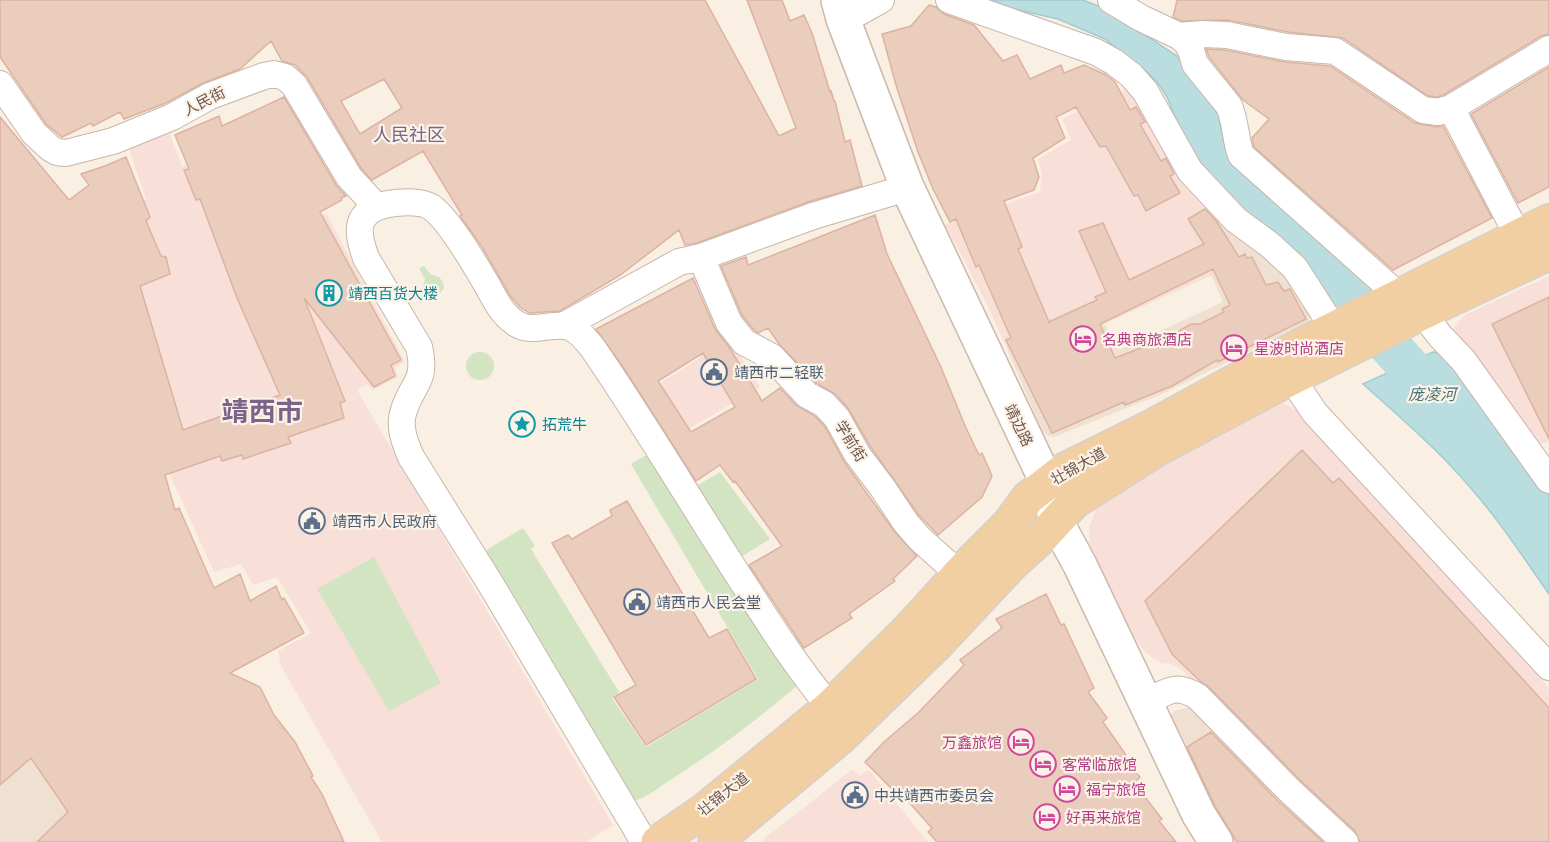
<svg xmlns="http://www.w3.org/2000/svg" width="1549" height="842" font-family="'Asap Condensed','Noto Sans SC',sans-serif">
<rect width="100%" height="100%" fill="#f9efe3"/>
<!-- residential -->
<path fill="#f0e0d2" d="M1207,205L1288,274L1311,315L1308,323L1162,394L1054,437L1048,436L1042,431L1003,339L1091,300L1119,350L1223,302L1186,218Z
M0,626L166,842H0Z
M1191,707L1332,842H1232L1212,816L1168,719L1174,711Z"/>
<!-- commercial -->
<path fill="#f8dfd8" d="M1125,90L1140,103L1207,205L1186,218L1212,275L1104,324L1091,300L1003,339L984,298L945,225L1040,192L1042,174L1038,159L1071,140L1062,119Z
M169,133L182,166L232,148L266,243L326,213L405,362L395,367L398,377L373,390L367,384L357,390L613,825L586,842H382L281,666L278,651L311,633L277,577L253,585L241,564L214,572L171,477L97,219L146,199L128,146Z
M1549,276V442L1536,445L1453,333L1454,327L1465,315Z
M722,327L760,387L663,444L634,400L701,357L693,344Z
M1283,403L1296,410L1322,438L1549,688V842H1358L1182,670L1172,664L1162,663L1154,659L1144,651L1133,635L1090,548L1089,529L1095,511L1112,494L1273,405Z
M853,769L859,776L869,770L928,842H762L765,838Z"/>
<!-- green -->
<path fill="#d3e4c3" d="M424,266L431,275C438,275 444,280 444,288L438,296L430,297L423,289L425,279L419,268Z
M466 366a14 14 0 1 1 28 0a14 14 0 1 1-28 0Z
M650,453L799,684C758,719 717,750 672,779C660,786 646,799 632,801L541,642L510,596L485,551L523,528L535,546L531,549L619,692L612,698L646,747L758,679L631,464Z
M720,472L770,539L739,558L693,488Z
M374,557L441,683L389,711L317,589Z"/>
<!-- water -->
<path fill="#badde0" stroke="#a1ccd0" stroke-width="1.5" d="M990,0H1083L1121,15L1140,27L1148,37L1177,56L1183,63L1218,114L1225,148L1233,159L1356,267L1317,281L1297,248L1283,235L1258,223L1243,212L1204,170L1188,148L1167,97L1157,82L1149,74L1105,39L1058,19L1014,9Z
M1433,352L1442,353L1549,491V594C1523,557 1499,520 1469,486C1437,449 1400,417 1363,384Z"/>
<g fill="none" stroke-linecap="round" stroke-linejoin="round">
<!-- river -->
<path stroke="#badde0" stroke-width="42" d="M1296,232L1322,254L1387,343L1446,408"/>
</g>
<!-- building -->
<path fill="#ebcdbe" stroke="#dcb3a0" stroke-width="1.5" fill-rule="evenodd" d="M0,0H705L779,136L796,128L747,0H782L790,21L804,15L812,33L830,92L831,91L834,101H835L845,142L850,140L862,186L808,202L697,243L685,245L679,230L619,276L560,311L529,313L520,307L511,297L482,247L460,216L462,215L423,151L372,180L361,168L307,77L295,65L282,61L271,41L240,69L203,83L166,103L124,119L120,112L93,126L91,123L62,137L46,124L0,57ZM384,79L402,108L360,134L341,101Z
M1177,0H1549V34L1541,36L1445,94L1437,97L1428,96L1343,38L1288,32L1228,20L1182,21L1173,17Z
M929,5L936,7L944,14L974,25L1003,61L1017,55L1030,79L1061,65L1064,73L1084,65L1106,75L1115,82L1130,110L1136,107L1145,122L1140,124L1161,161L1166,158L1174,174L1170,176L1180,193L1146,211L1138,195L1134,196L1106,146L1100,147L1076,107L1056,117L1065,138L1033,158L1039,177L1034,190L1004,201L1022,247L1018,249L1049,322L1097,300L1095,297L1106,292L1079,231L1103,223L1129,280L1204,244L1188,219L1205,209L1217,222L1239,257L1245,254L1247,258L1252,257L1266,285L1278,282L1284,291L1290,289L1306,319L1218,362L1217,360L1172,386L1125,405L1124,402L1052,433L1006,340L1011,338L979,265L976,267L956,219L950,222L933,189L918,152L896,85L882,34L911,26ZM1213,269L1230,305L1222,309L1224,312L1200,324H1191L1167,338L1115,358L1100,324Z
M1206,49L1225,50L1285,62L1330,66L1415,123L1436,127L1443,126L1492,218L1393,270L1254,147L1252,138L1269,119L1243,100L1209,57Z
M1549,67V187L1518,203L1471,114Z
M284,97L336,185L346,196L341,198L342,200L320,212L401,360L391,365L395,376L374,387L304,298L345,401L340,403L344,418L288,437L291,443L243,459L242,455L222,461L220,456L165,475L175,510L179,508L214,588L240,574L250,601L276,586L282,600L284,598L304,633L230,673L260,687L274,715L295,742L313,776L311,777L322,794L344,842H37L68,812L31,758L0,785V117L69,200L89,185L81,174L105,166L126,157L150,217L146,221L161,256L166,257L170,274L140,286L183,430L280,395L237,298L200,199L196,200L184,170L189,169L175,135L219,116L222,126Z
M875,215L887,254L940,365L966,428L979,455L982,453L992,476L982,497L938,535L918,514L870,446L848,408L835,394L816,383L779,344L768,328L758,333L754,330L742,315L721,266L746,257L748,265Z
M693,278L715,329L729,347L762,401L780,388L796,405L815,416L825,427L845,463L894,531L917,556L893,579L895,581L849,614L852,618L804,648L749,565L782,546L735,481L733,482L720,465L696,481L623,367L596,329ZM703,353L735,407L691,432L658,381Z
M1549,297V439L1492,324Z
M1302,450L1333,483L1339,478L1549,708V842H1360L1355,831L1299,779L1209,687L1200,681L1172,654L1145,601Z
M627,501L709,638L727,629L756,679L646,745L614,697L636,685L552,543L568,535L572,539L612,516L610,510Z
M1046,594L1061,625L1064,624L1094,688L1088,692L1107,718L1103,722L1126,755L1122,758L1140,777L1135,782L1143,790L1141,792L1162,819L1159,821L1176,842H937L928,832L932,828L897,789L895,792L865,762L884,742L919,712L964,665L960,660L1002,628L996,619Z
M1211,732L1278,801L1323,842H1237L1215,806L1187,747Z"/>
<g fill="none" stroke-linecap="round" stroke-linejoin="round">
<!-- minor casing -->
<g stroke="#c8b6ab" stroke-width="28">
<path id="minor" d="M949,0L1096,52L1114,62L1131,75L1145,91L1190,171L1236,220L1270,245L1295,268L1327,318
M1111,0L1141,18L1179,36L1187,43L1191,50L1195,64L1229,106C1236,122 1235,139 1241,155L1389,287
M843,19L854,15L881,0
M1179,36L1202,34L1227,35L1286,47L1335,51L1423,110L1438,112L1451,108L1549,49
M0,84L34,133L50,148L57,152L66,153L113,141L172,117L210,96L264,76L274,74L285,77L294,85L349,177L377,207
M1451,108L1518,236
M701,257L729,323L744,342L772,357L807,395L824,404L837,418L857,454L882,487L906,523L920,539L959,574
M1422,313L1441,337L1463,360L1549,480
M563,326L679,262L701,257L813,216L893,192
M1292,379L1315,413L1549,667
M1144,702C1168,693 1173,682 1198,697L1289,790L1345,842
M644,842L490,583L411,457C405,443 398,426 404,410C413,382 427,382 419,347L366,258C362,247 356,229 363,218C370,208 384,204 395,203C406,202 421,201 431,207C448,218 476,266 487,285C494,298 502,314 514,322C530,336 554,320 572,328C580,332 586,340 592,347C643,421 689,499 738,575C767,620 795,665 830,707"/>
</g>
<!-- secondary casing -->
<g stroke="#cdb8ab" stroke-width="36">
<path id="secondary" d="M838,0L843,19L907,187L1047,483L1056,521L1080,565L1199,815L1216,842"/>
</g>
<!-- primary casing -->
<g stroke="#d6d0cd" stroke-width="36">
<path id="primary" d="M658,842L706,809L830,707L909,629L959,574L1009,524L1028,498L1064,470L1147,429L1309,341L1549,221
M715,842L841,737L938,643L1011,565L1043,536L1074,502L1154,451L1268,390L1422,313L1549,253"/>
</g>
<!-- minor -->
<use href="#minor" stroke="#fff" stroke-width="26"/>
<!-- secondary -->
<use href="#secondary" stroke="#fff" stroke-width="33"/>
<!-- primary -->
<use href="#primary" stroke="#f1cfa2" stroke-width="33"/>
</g>
<!-- icons -->
<defs>
<g id="building-ring" transform="scale(1.35)"><circle r="9.5" fill="#fcf3e8" stroke="#0f9aa8" stroke-width="1.5"/><path d="M-4-6H4V6H1V3H-1V6H-4ZM-2.5-4.3h1.7v1.8h-1.7ZM.8-4.3h1.7v1.8H.8ZM-2.5-1h1.7V.8h-1.7ZM.8-1h1.7V.8H.8Z" fill="#0f9aa8"/></g>
<g id="hotel-ring" transform="scale(1.35)"><circle r="9.5" fill="#fcf3e8" stroke="#d1479c" stroke-width="1.5"/><path d="M-6-4.5h1.5V1H6V5H4.5V3h-9V5H-6ZM-4 0a1.8 1.8 0 1 1 3.6 0ZM.5 0V-2.5h3Q6-2.5 6 0Z" fill="#d1479c"/></g>
<g id="civic-ring" transform="scale(1.35)"><circle r="9.5" fill="#fcf3e8" stroke="#5c6f8a" stroke-width="1.5"/><path d="M-.6-6.5H3V-4.5H.6V-3L4-1V1h2V6H-6V1h2V-1L-.6-3ZM-1.2 2.5V6h2.4V2.5Z" fill="#5c6f8a"/></g>
<g id="sight-ring" transform="scale(1.35)"><circle r="9.5" fill="#fcf3e8" stroke="#0f9aa8" stroke-width="1.5"/><path d="M0-6L1.8-2.2L6-1.7L2.9 1.2L3.7 5.4L0 3.3L-3.7 5.4L-2.9 1.2L-6-1.7L-1.8-2.2Z" fill="#0f9aa8"/></g>
</defs>
<g fill-rule="evenodd">
<use href="#building-ring" x="329" y="293"/>
<use href="#hotel-ring" x="1083" y="339"/>
<use href="#hotel-ring" x="1234" y="348"/>
<use href="#civic-ring" x="714" y="372"/>
<use href="#sight-ring" x="522" y="424"/>
<use href="#civic-ring" x="312" y="521"/>
<use href="#civic-ring" x="637" y="602"/>
<use href="#hotel-ring" x="1021" y="742"/>
<use href="#hotel-ring" x="1043" y="764"/>
<use href="#hotel-ring" x="1067" y="789"/>
<use href="#civic-ring" x="855" y="795"/>
<use href="#hotel-ring" x="1047" y="817"/>
</g>
<g text-anchor="middle" dominant-baseline="central" stroke-width="4.5" stroke-linejoin="round" paint-order="stroke">
<!-- street labels -->
<g font-size="15" fill="#6e564c" stroke="#fcf3e8">
<text transform="translate(204 101) rotate(-27)">人民街</text>
<text transform="translate(1019 425) rotate(64)">靖边路</text>
<text transform="translate(851 441) rotate(58)">学前街</text>
<text transform="translate(1078 466) rotate(-29)">壮锦大道</text>
<text transform="translate(723 794) rotate(-38)">壮锦大道</text>
</g>
<!-- culture labels -->
<g font-size="15" fill="#0d838f" stroke="#fcf3e8" text-anchor="start">
<text x="348" y="293">靖西百货大楼</text>
<text x="542" y="424">拓荒牛</text>
</g>
<!-- hotel labels -->
<g font-size="15" fill="#b23c85" stroke="#fcf3e8" text-anchor="start">
<text x="1102" y="339">名典商旅酒店</text>
<text x="1254" y="348">星波时尚酒店</text>
<text x="1002" y="742" text-anchor="end">万鑫旅馆</text>
<text x="1062" y="764">客常临旅馆</text>
<text x="1086" y="789">福宁旅馆</text>
<text x="1066" y="817">好再来旅馆</text>
</g>
<!-- service labels -->
<g font-size="15" fill="#4e5e75" stroke="#fcf3e8" text-anchor="start">
<text x="734" y="372">靖西市二轻联</text>
<text x="332" y="521">靖西市人民政府</text>
<text x="656" y="602">靖西市人民会堂</text>
<text x="874" y="795">中共靖西市委员会</text>
</g>
<!-- water labels -->
<g font-size="16" font-style="italic" fill="#467378" stroke="#fcf3e8">
<text x="1432" y="394">庞凌河</text>
</g>
<!-- quarter labels -->
<g font-size="18" fill="#7a648a" stroke="#fcf3e8">
<text x="409" y="134">人民社区</text>
</g>
<!-- town labels -->
<g font-size="27" font-weight="bold" fill="#7a648a" stroke="#fcf3e8">
<text x="262" y="411">靖西市</text>
</g>
</g>
</svg>
